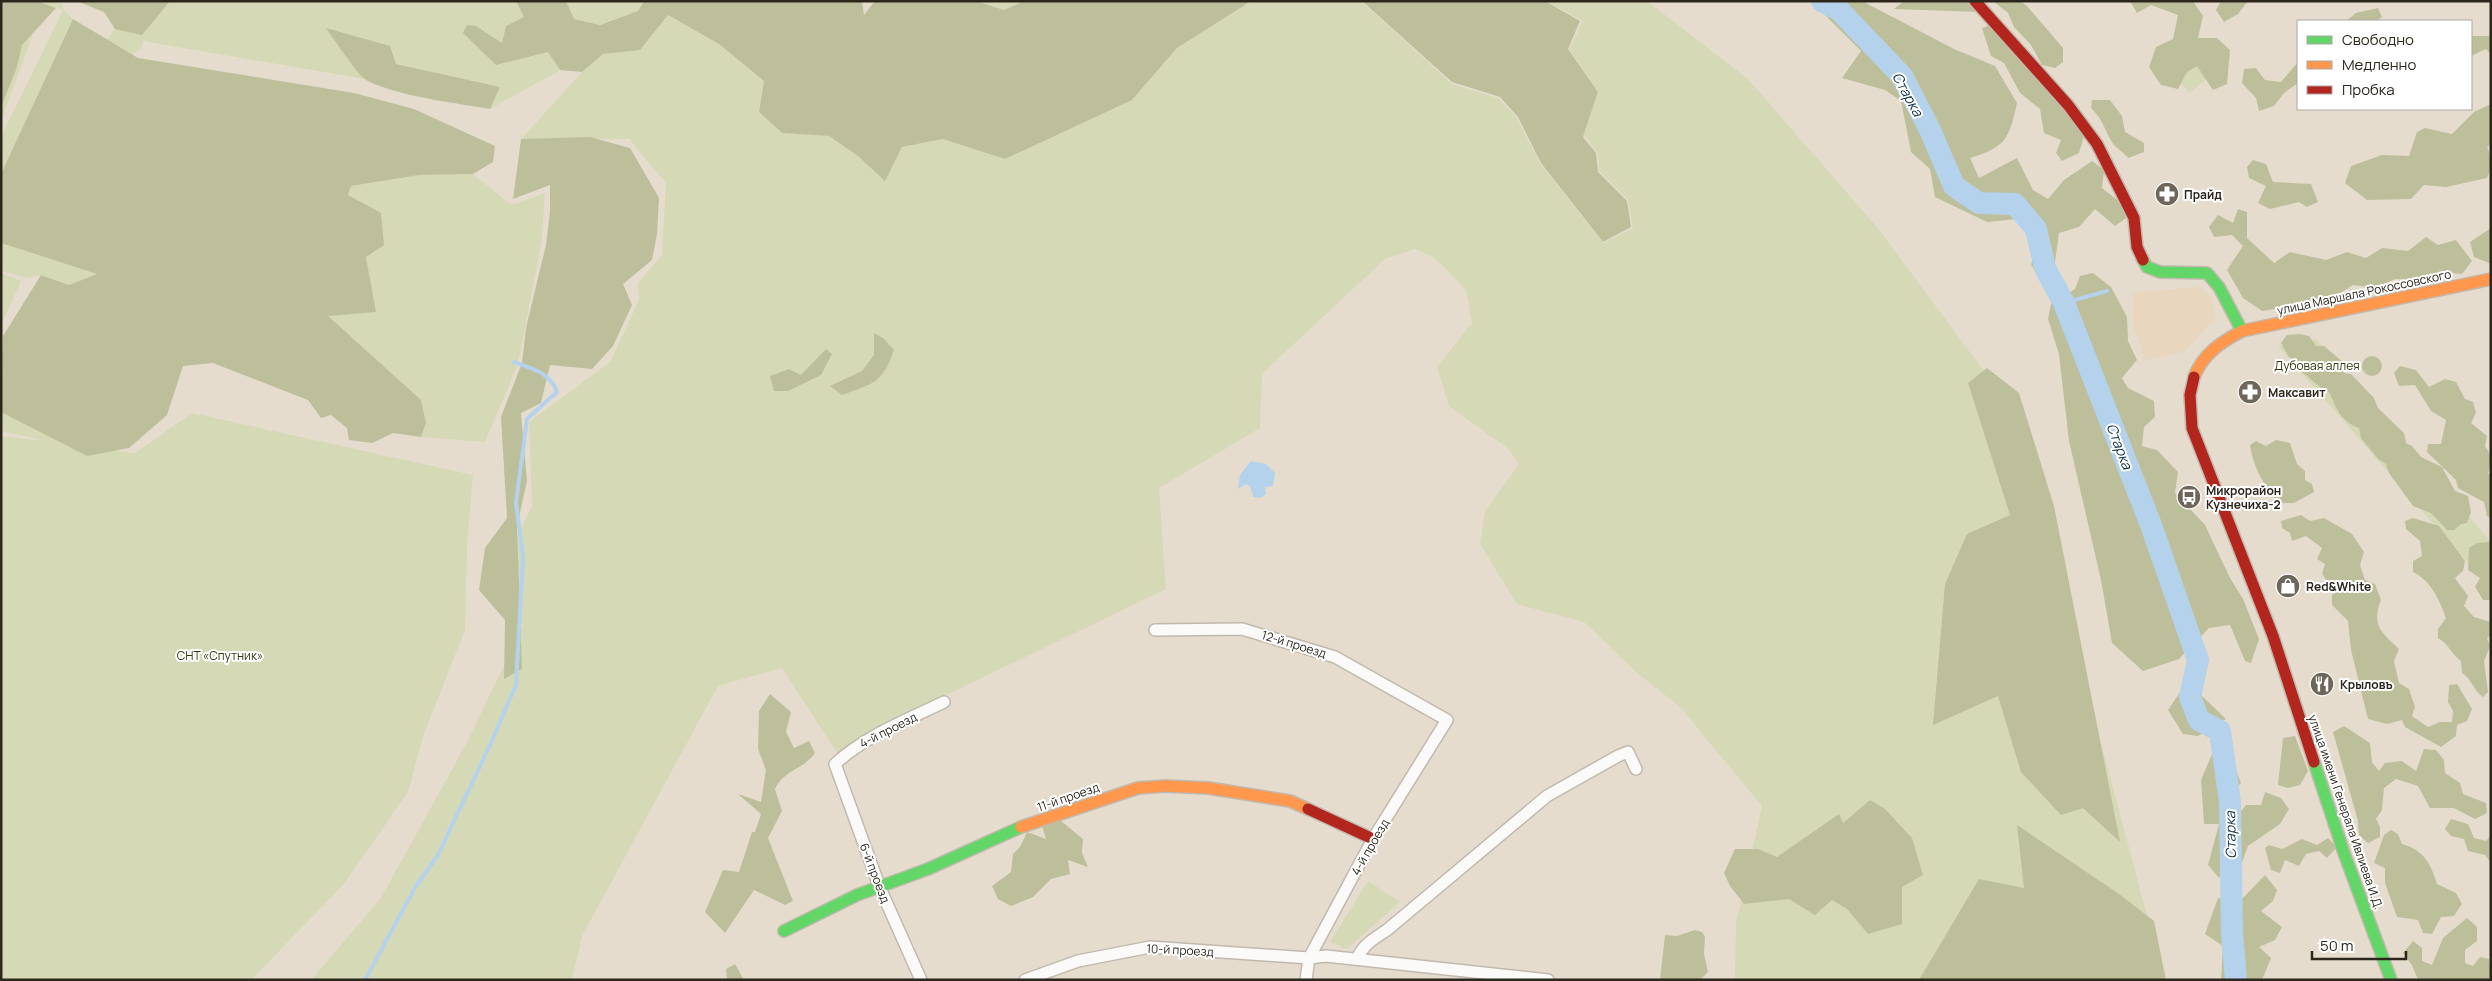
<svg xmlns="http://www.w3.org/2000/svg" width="2492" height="981" font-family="Manrope,sans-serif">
<rect width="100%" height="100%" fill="#e6dcce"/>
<!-- built -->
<path fill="#e8d6bf" d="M2201,287L2213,299L2215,319L2184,352L2145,361L2133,325V292Z"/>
<!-- green -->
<path fill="#d6d9b6" d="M37,1H61L64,10L73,19L1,174V137L63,10Z
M148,1H516L524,17L502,43L476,26L496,65L548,52L560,70L490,109L499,87L396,64L327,29L365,79L142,41V47L110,76L98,53L126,13Z
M566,1H644L638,11L600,25L574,19Z
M976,1H1024L1004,10Z
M1262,1H1361L1452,84L1498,98L1517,118L1540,163L1603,243L1633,228L1628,200L1599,171L1598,154L1584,135L1598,92L1569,49L1583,21L1546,1H1647L1748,79L1877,227L2001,394L2089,698L2151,930L2160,980H1735L1736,922L1762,806L1680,707L1636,672L1584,622L1517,604L1480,544L1485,511L1519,464L1507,448L1449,406L1437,367L1472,323L1466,290L1436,259L1415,249L1385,259L1262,374L1260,428L1159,488L1166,589L876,729L837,753L782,668L718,686L582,936L572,980H311L381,898L467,742L523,626L498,575L532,506L529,422L610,362L639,300L638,283L662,255L666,183L629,139H521L582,72L602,54L640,50L668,15L719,44L764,81L759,112L782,133L829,136L858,156L885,180L902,147L943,139L1005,159L1132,100L1177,48L1248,3Z
M40,15L1,121V43Z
M2189,56L2208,78L2190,93L2171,72Z
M473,174L512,205L545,193L542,239L518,364L485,442L421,437L426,423L327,315L376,312L366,257L348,196L351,186L419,175Z
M1,243L98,274L69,285L42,275L27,278L1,271Z
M1,273L21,281L1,326Z
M2316,339L2491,542V590L2278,346Z
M1,349L12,378L62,444L135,453L192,413L473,475L467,546L465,630L423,736L408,792L344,884L251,980H1V436L46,441L1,431Z
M1368,881L1400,902L1347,949L1330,942Z"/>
<!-- forest -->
<path fill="#bdbf9b" d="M1,1H37L56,8L22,45L16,70L1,107Z
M170,1L142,35L115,29L104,12L79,2Z
M516,1H566L574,19L600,25L638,11L644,1H862L864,15L875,1H976L1004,10L1024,1H1246L1248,3L1177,48L1132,100L1005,159L943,139L902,147L885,181L858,156L829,136L782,133L759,112L764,81L719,44L668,15L640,50L603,54L582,72L560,70L548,52L496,65L463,33L467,25L476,26L502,43L506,26L524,17Z
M1362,1H1545L1580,21L1568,49L1598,92L1583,137L1596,153L1598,172L1627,201L1631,227L1603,242L1541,163L1518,117L1500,97L1452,82Z
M1838,1H1862L1954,49L1995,66L2017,103C2009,139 2006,147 1970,158L1979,178L2017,158L2033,190L2048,199L2064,180L2092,161L2104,170L2102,188L2121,203L2126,218L2115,226L2095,209L2079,227L2059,233L2054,269L2037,275L2031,264L2041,240L2017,219L1987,222L1935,197L1930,169L1911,152L1901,101L1885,90L1842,78L1861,51L1822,12Z
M1904,1H1971L1980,12L1894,9Z
M1993,1H2020L2027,6L2063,48V62L2055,68L2042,65L2031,45L2014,27L2008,13Z
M2130,1H2193L2203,16L2198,38H2217L2230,50L2227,84L2213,90L2197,66L2187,72L2178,89L2161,85L2149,67L2156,47L2173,39L2178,15L2151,5L2137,13Z
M2221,1H2248L2238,14L2224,22L2216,10Z
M2378,8L2382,17L2376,21H2346L2356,13Z
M73,19L138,58L354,93L414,109L495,146L493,162L473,174L419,175L351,186L348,195L381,213L384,245L366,257L376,312L328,316L421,400L426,423L421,437L393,433L372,443L349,440L347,428L331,415L321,418L308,400L213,363L183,366L167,415L129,448L87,456L1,412L3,336L41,275L69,285L97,274L1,243V174Z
M1990,25L2060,102L2084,136L2079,153L2062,161L2056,153L2061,140L2044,133L2040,109L2020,93L2004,63L1991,56L1982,28Z
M326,28L390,46L396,64L500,87L490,109C456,103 396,96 366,80C357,74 334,39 326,28Z
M2471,36H2491V54L2486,49L2471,56Z
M2298,62V83L2284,93L2274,106L2259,111L2256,98L2242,83L2244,69L2256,68L2265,80L2281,82Z
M2092,100H2110L2122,116L2125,132L2144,143V152L2128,158C2124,152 2115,148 2112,142C2103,127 2104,121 2091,108Z
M2491,104V144L2487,147C2492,156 2492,169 2487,178L2446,187L2424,185L2411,199L2367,200L2345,183L2351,166L2382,155L2409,156L2417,132L2425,128L2452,134L2474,112Z
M590,137L630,148L659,198L657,234L652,260L623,284L632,305L613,346L592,369L550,365L541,403L521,413L527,481L517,526L522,669L504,679L505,620L479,590L485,548L507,518L501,417L522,363L526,328L546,245L550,211V185L513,199L521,139Z
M2253,160L2266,164L2273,182L2311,184L2318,202L2307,207L2299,202L2270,209L2258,203L2266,186L2249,178L2247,167Z
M2238,209L2247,212V238L2274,263L2290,252L2326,260L2347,252L2366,258L2382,248L2408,251L2426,237L2438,245L2456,240L2472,261L2462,274L2442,272L2420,280L2395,279L2376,288L2353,285L2331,299H2312L2304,305L2262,311L2243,298L2227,270L2243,246L2232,235L2214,237L2209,227L2218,215L2233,223Z
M2491,228V264L2474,257L2470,242Z
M2093,273L2111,287L2127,317L2128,341L2137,360L2122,378L2128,388L2154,401L2155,417L2144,427L2142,446L2157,450L2178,472L2175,493L2205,525L2230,578L2243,599L2259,639L2251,663L2245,661L2230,625L2209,628L2179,659L2143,671L2112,643L2101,580L2069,441L2059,354L2048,319L2051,304L2075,289L2080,276Z
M874,333L883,338L894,350C882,384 874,383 842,395L830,386L862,371L874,355Z
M2300,334L2309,336L2316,346H2324L2343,362L2344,373L2351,374L2374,398L2378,408L2404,433L2406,443L2412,446L2421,457L2442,467L2455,491L2468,496L2471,512L2467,523L2461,524L2454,530H2447L2431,513L2413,506L2389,473L2386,464L2378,459L2361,438L2359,428C2342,422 2336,409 2330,393C2318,388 2310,377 2299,370L2297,361L2289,357L2281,343L2287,335Z
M826,349L832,354L821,375L788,391H774L770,376L789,369L801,375Z
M2362 366a10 10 0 1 1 20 0a10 10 0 1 1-20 0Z
M2400,366L2416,370L2429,387L2445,379L2456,382L2465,399L2473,402L2476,413L2471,423L2487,436L2485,446C2492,455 2492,463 2488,473L2491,476V518L2487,516L2484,502L2458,488L2456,480L2427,452L2428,444H2441L2446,420L2431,411L2415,385L2399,386L2394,373Z
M1987,368L2019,393L2054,506L2120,842L2083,808L2061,815L2021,772L1998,696L1933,725L1945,584L1967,534L2010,515L1968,383Z
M2276,440L2290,443L2297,464L2305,471V480L2312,484L2314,492L2294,503H2279C2264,486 2253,467 2250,445L2256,441L2266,446Z
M2301,515L2310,521L2324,518L2352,534L2364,552L2360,565L2365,580L2375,584L2381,600C2371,625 2381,632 2399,649L2394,661L2399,683L2409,689L2415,707L2412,716L2428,727L2440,722H2452L2453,711L2448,702L2449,685L2457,684L2472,709L2467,721L2457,725L2456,736L2441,747L2405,727L2402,720L2387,724L2368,719L2351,650L2348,621L2332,605V595L2338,590L2327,582L2322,573L2325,564L2317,559L2322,548L2306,536L2292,541L2290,533L2282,528L2281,521Z
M2413,518L2439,526L2465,561L2463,571L2455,578L2468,596L2464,606L2474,617L2491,622V635L2487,638L2490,646L2484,661L2488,692L2483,697C2473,690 2472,679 2462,673L2461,661C2451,654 2449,644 2438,638V629L2446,618C2439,599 2431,581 2413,572V561L2422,556L2420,541L2406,529L2405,521Z
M2489,542L2491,544V600H2483L2475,587L2480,578L2468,570L2469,548L2477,543Z
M2202,671V696L2226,719L2198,736L2183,734L2168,710L2187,682Z
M770,694L791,712L786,732L794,748L809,741L815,753C802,771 786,768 775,789L782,811L768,838L793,901L785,905L754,890L725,933L705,912L723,870L739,872L752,832H755L761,814L738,794L761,802L766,770L758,749L759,711Z
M2344,726L2370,743L2372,762L2379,771L2385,763L2402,761L2416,771L2424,749L2436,750L2444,760L2445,773L2460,783L2463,794L2486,803L2487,813L2475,819L2454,808H2430L2418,786L2396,779L2384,788L2382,810L2376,819L2380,827V837L2368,843L2359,835L2358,821L2333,732Z
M2295,736L2308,771L2300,785L2288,788L2278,785L2283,738Z
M2227,748L2241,783L2233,791L2238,815L2246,805H2261L2265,792L2281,798L2289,809L2280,824L2248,846L2241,865L2225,866L2219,878L2208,865L2219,824H2204L2201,780L2212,754Z
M1870,800L1885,809L1912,838L1923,875L1902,887V924L1868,934L1847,909L1832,900L1815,915L1789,899L1744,904L1730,886L1724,873L1735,849H1758L1777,857L1839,814L1843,823Z
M2451,819L2468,824L2474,838L2486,841L2491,835V863L2485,855L2468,851L2464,839L2451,836L2445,829Z
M1060,820L1083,839L1082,853L1088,867L1068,860L1070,874L1051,879L1033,897L1011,906L998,899L992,886L1011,872L1013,854L1020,847L1027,832L1046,839L1042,826Z
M2017,825L2119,894L2154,921L2166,980H1919L1979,879L2024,888Z
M2391,830L2398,834L2402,844C2424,850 2431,864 2437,884L2456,893L2462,904L2454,916L2441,917L2432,934L2423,933L2418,920L2397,917L2385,883V868L2374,863L2384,835Z
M2328,838L2337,847L2327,858L2319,851L2306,854L2299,866L2285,860L2280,873L2271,870L2265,848L2269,845L2282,849L2302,839L2317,845Z
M2265,875L2277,890L2273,901L2261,911L2282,927L2275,940L2259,947L2271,958L2262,980H2221L2223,946L2205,934L2218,898L2241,900Z
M2467,918L2477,927V941L2465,950V963L2473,966L2480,957L2489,959L2491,980H2418L2412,965L2403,953L2413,941L2422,948V961L2432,965L2443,938Z
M1695,930L1702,932L1705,937L1704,954L1708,972L1700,980H1660L1665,935L1677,936Z
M735,964L744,980H727L726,969Z"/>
<!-- water -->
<path fill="#b4d2eb" d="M1251,461L1266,464L1275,473L1273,486L1265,487L1266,494L1260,498L1253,497L1250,486L1246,484L1238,489L1240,475Z"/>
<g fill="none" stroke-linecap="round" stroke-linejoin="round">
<!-- stream -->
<path stroke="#b4d2eb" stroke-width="4" d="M2064,303L2107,291
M365,980L416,886L438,855L491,743L516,685L523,557L516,503L527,419L557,392C550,372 532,369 514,362"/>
<!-- river -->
<path stroke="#b4d2eb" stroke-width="22" d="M1822,1L1839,10L1902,76L1930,130L1954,186L1979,203L2015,204L2036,229L2045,268L2064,303L2151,525L2198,660L2190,697L2199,720L2220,731L2230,802L2232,933L2236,980"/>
<!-- street casing -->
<g stroke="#c1b9ae" stroke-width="14">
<path id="street" d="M1155,630L1242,629L1335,657L1447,720L1373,839L1309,958L1306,980
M1357,959C1363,944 1374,939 1387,930L1547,796L1618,756L1628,752L1636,769
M921,980L880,888L835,764C865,736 907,720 944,702
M1025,980L1078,961L1150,947L1309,958L1326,956L1548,980"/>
</g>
<!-- fast casing -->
<g stroke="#c1b9ae" stroke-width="14">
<path id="fast" d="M2143,260L2147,267L2160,272L2207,273L2219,287L2242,331
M2314,762L2344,853L2391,980
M784,931L857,895L928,869L1021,827"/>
</g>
<!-- slow casing -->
<g stroke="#c1b9ae" stroke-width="14">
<path id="slow" d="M2194,377C2203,354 2221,342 2242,331L2491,279
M1021,827L1138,788L1165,786L1208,788L1290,801L1308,809"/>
</g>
<!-- jam casing -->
<g stroke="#c1b9ae" stroke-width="14">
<path id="jam" d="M1975,1L2068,105L2097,144L2134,218L2137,247L2143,260
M2194,377L2190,395L2192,428L2273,636L2314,762
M1308,809L1373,839"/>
</g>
<!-- street -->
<use href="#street" stroke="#fbfaf8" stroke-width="11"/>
<!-- fast -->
<use href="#fast" stroke="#63d668" stroke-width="11"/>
<!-- slow -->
<use href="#slow" stroke="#ff974d" stroke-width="11"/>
<!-- jam -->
<use href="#jam" stroke="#b3261e" stroke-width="11"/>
</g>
<!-- icons -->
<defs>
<g id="pharmacy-disc" transform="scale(1.25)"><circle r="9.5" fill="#6e665a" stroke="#fff"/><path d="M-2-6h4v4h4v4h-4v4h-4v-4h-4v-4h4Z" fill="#fff"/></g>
<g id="bus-disc" transform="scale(1.25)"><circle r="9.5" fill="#6e665a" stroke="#fff"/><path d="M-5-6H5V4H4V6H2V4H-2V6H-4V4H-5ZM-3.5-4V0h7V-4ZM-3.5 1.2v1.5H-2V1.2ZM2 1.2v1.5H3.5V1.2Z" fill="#fff"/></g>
<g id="shop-disc" transform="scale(1.25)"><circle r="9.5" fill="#6e665a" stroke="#fff"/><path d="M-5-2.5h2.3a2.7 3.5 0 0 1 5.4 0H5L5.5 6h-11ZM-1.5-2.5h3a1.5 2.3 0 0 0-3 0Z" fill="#fff"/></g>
<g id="restaurant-disc" transform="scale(1.25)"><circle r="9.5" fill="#6e665a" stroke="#fff"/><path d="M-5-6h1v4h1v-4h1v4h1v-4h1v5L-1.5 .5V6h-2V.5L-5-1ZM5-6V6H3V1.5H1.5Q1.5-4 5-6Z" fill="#fff"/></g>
</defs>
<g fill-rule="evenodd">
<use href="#pharmacy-disc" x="2167" y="194"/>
<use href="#pharmacy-disc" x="2250" y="392"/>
<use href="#bus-disc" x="2189" y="497"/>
<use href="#shop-disc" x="2288" y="586"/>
<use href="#restaurant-disc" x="2322" y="684"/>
</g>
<g text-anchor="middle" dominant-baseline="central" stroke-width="4" stroke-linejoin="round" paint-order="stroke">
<!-- poi labels -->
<g font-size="12" font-weight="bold" fill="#2d261c" stroke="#fff" text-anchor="start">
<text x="2184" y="194">Прайд</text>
<text x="2268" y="392">Максавит</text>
<text x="2206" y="490">Микрорайон<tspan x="2206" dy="14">Кузнечиха-2</tspan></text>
<text x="2306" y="586">Red&amp;White</text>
<text x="2340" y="684">Крыловъ</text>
</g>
<!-- street labels -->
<g font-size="12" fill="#2d261c" stroke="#fff">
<text transform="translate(2364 292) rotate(-12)">улица Маршала Рокоссовского</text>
<text transform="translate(1294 644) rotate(17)">12-й проезд</text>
<text transform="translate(888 730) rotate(-27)">4-й проезд</text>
<text transform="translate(1068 797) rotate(-19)">11-й проезд</text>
<text transform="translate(2346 812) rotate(71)">улица имени Генерала Ивлиева И.Д.</text>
<text transform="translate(1370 847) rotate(-60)">4-й проезд</text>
<text transform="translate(875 873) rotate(69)">6-й проезд</text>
<text transform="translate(1180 950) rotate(3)">10-й проезд</text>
</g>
<!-- park labels -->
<g font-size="12" fill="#323a10" stroke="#fff">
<text x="2317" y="365">Дубовая аллея</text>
<text x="220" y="655">СНТ «Спутник»</text>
</g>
<!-- water labels -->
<g font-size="14" font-style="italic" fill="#0d304c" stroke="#fff">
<text transform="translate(1908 94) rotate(61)">Старка</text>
<text transform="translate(2120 446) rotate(69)">Старка</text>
<text transform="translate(2230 835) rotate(-91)">Старка</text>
</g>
</g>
<!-- border -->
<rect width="2492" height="981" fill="none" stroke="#2d261c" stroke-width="5"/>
<!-- legend -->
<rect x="2297" y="20" width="175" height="90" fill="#ffffff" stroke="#aba8a4"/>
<rect x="2307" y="36" width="25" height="8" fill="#63d668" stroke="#aba8a4"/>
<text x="2342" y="45" font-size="15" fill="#2d261c">Свободно</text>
<rect x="2307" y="61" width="25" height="8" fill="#ff974d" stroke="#aba8a4"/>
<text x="2342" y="70" font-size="15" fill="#2d261c">Медленно</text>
<rect x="2307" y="86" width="25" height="8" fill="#b3261e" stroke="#aba8a4"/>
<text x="2342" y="95" font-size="15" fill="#2d261c">Пробка</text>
<!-- scale -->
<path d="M2312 951v8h94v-8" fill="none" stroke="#2d261c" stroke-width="2.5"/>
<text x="2320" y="951" font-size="15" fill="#2d261c" stroke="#ffffff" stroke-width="4" paint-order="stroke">50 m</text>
</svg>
